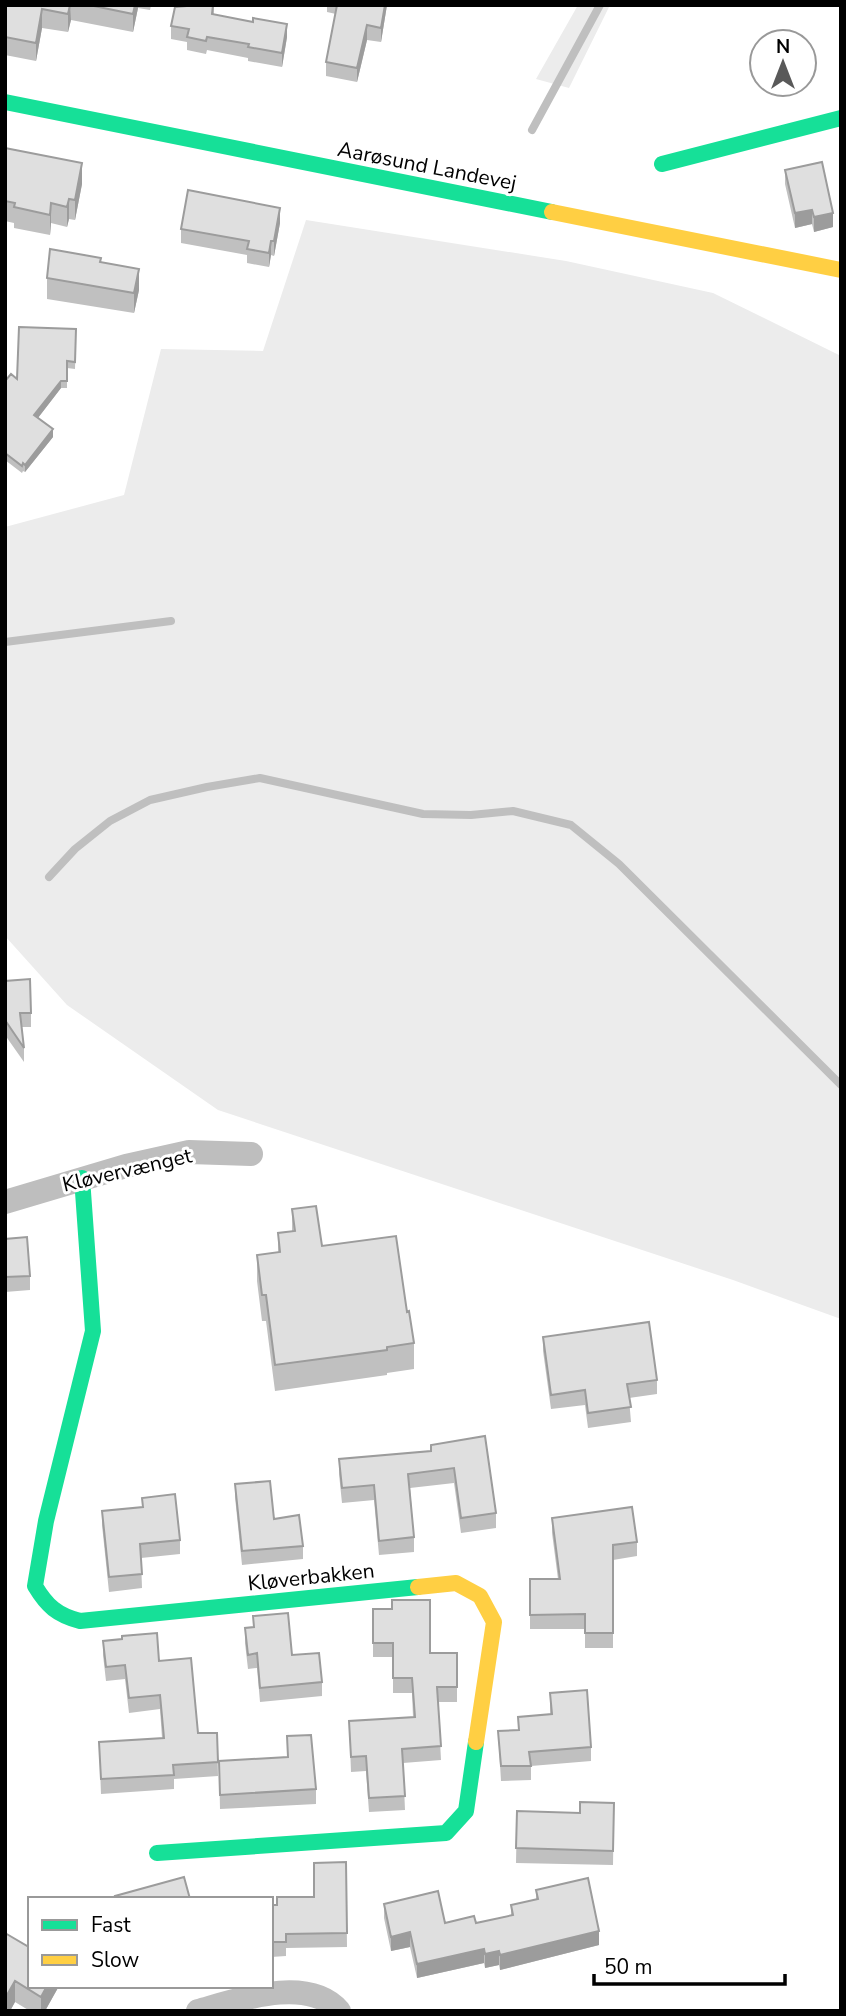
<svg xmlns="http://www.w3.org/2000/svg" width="846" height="2016" font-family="'Nunito Sans',sans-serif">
<rect width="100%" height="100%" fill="#fff"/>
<!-- green -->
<path fill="#ececec" d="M578,5H610L569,88L536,79Z
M306,220L566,261L713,293L841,356V1319L733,1280L218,1110L67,1005L5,936V527L124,495L161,349L263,351Z"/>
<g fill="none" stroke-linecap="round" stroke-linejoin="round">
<!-- stream -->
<path stroke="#bfbfbf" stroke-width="8" d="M532,130L600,5
M5,642L171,621
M49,877L75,849L110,821L150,800L207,787L260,778L423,814L471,815L513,811L571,825L619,864L841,1085"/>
<!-- street -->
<path stroke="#bebebe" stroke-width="24" d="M5,1202L126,1166L189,1152L251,1154
M198,2011C238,2000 308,1975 339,2011"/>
<!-- fast -->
<path stroke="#16e098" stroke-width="16" d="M5,102L552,212
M662,164L841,118
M82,1178L93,1331L46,1521L35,1586C47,1606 57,1615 80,1621L418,1587
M157,1853L446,1833L466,1811L476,1742"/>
<!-- slow -->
<path stroke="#ffcf43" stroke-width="16" d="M552,212L841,270
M418,1587L456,1583L480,1596L494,1622L476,1742"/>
</g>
<!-- wall -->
<path fill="#c0c0c0" d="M6,5H151L150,10L138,8L133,32L71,20L68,32L42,28L36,61L5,55Z
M214,5V15L287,37L282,67L248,61V58L207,50L206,54L187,50V42L171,39V26L186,6Z
M327,5H387L381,42L367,40L357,82L326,76V62L336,14L327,12Z
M5,148L82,184L75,220L69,219L67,227L51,223L50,235L14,228V223L5,221Z
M785,170L833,227L814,232L812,224L795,228L785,184Z
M280,223L274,256L271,255L269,267L247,263V255L181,243V229Z
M101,262L139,290L134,313L47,299V278Z
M76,329L75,369L67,368V388H61L38,418L53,437L25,472L23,471L22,473L5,460V381L17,379Z
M5,981L31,1013V1027H22L24,1048V1062L5,1035Z
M292,1209L322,1246L407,1312L414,1343V1369L387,1373V1375L275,1391L266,1321H262L257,1281V1255L278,1252V1233L292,1232Z
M5,1239L30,1276V1290L5,1292Z
M543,1337L657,1380V1394L629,1398L631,1422L588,1428L585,1405L551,1409L543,1351Z
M485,1436L496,1513V1528L461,1533L454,1483L410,1488L414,1537V1552L379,1555L374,1500L342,1503L339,1474V1459L431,1451V1445Z
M235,1484L303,1546V1559L242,1565L235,1497Z
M142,1498L180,1540V1554L141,1558L142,1588L109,1592L102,1525V1511L142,1507Z
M552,1518L637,1542V1556L613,1560V1648H585V1629H530V1579H558L552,1533Z
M373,1609L430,1653H457V1702H438L441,1760L403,1763L405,1810L369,1812L366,1771L351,1772L349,1721L413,1717L412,1693H393V1657H373Z
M253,1616L292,1655L322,1682V1696L260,1702L257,1668L248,1669L245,1643V1628L253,1627Z
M103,1641L159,1661L198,1733H217L218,1776L174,1779V1789L101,1794L99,1742L162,1738L160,1709L129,1713L125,1679L106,1681L103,1655Z
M550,1693L591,1747V1761L531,1766V1780L501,1781L498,1731L518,1730V1717L550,1714Z
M287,1736L316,1789V1804L220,1809L219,1761L287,1757Z
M614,1803L613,1865L516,1863L517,1811L580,1813Z
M346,1862L347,1947L286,1948V1956L271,1957V1905H277L314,1897Z
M536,1890L599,1945L500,1970L499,1965L485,1968L484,1963L417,1978L410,1947L391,1951L384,1918V1904L445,1923H476L511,1915V1905L536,1899Z
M5,1933L30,1986H59L45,2011H30L15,2002L10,2011H5Z"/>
<!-- shaded-wall -->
<path fill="#9c9c9c" d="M70,5L71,20L68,32V14Z
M135,5H138V8L133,32V14Z
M385,5H387L381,42V28Z
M42,9V28L36,61V43Z
M287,24V37L282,67V53Z
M367,25V40L357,82V68Z
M82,163V184L75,220V200Z
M69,199V219L67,227V207Z
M51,203V223L50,235V215Z
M280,208V223L274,256V241Z
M812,210V224L795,228V213Z
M833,213V227L814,232V217Z
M271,241V255L269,267V253Z
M139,269V290L134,313V293Z
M61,381V388L34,423V415Z
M53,429V437L25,472V465Z
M599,1931V1945L500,1970V1955Z
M410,1932V1947L391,1951V1937Z
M484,1949V1963L417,1978V1964Z
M499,1951V1965L485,1968V1954Z
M15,1981V2002L10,2011H7V1995Z
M47,1986H59L45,2011H41V1997Z"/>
<!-- building -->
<path fill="#dfdfdf" stroke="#9c9c9c" stroke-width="2" d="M6,5H70L68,14L42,9L36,43L5,37Z
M89,5H135L133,14Z
M186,5H213L212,14L253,22V18L287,24L282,53L248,47L249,44L207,37L206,41L187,37L189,29L171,26L175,7L186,6Z
M337,5H385L381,28L367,25L357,68L326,62Z
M5,148L82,163L75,200L69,199L67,207L51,203L50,215L14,207L15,203L5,201Z
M822,162L833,213L814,217L812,210L795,213L785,170Z
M188,190L280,208L274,241H271L269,253L247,249L249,241L181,229Z
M50,249L101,258L100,262L139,269L134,293L47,278Z
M19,327L76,329L75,362L67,361V381H61L34,415L53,429L25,465L23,463L22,466L5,453V381L11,374L17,379Z
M30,979L31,1013H20L24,1048L5,1020V981Z
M316,1206L322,1246L396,1236L407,1312L409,1311L414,1343L387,1347V1350L275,1365L266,1295H262L257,1255L280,1252L278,1233L295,1231L292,1209Z
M27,1237L30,1276L5,1277V1239Z
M649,1322L657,1380L627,1384L631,1407L588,1413L585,1390L551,1395L543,1337Z
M485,1436L496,1513L461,1518L454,1468L408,1474L414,1537L379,1541L374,1485L342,1488L339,1459L431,1451V1445Z
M270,1481L274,1519L299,1515L303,1546L242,1551L235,1484Z
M175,1494L180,1540L140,1544L142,1574L109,1577L102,1511L143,1507L142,1498Z
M632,1507L637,1542L613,1545V1633H585V1614L530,1615V1579H560L552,1518Z
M392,1600H430V1653H457V1687H437L441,1746L402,1749L405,1796L369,1798L366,1756L351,1757L349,1721L415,1717L412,1678H393V1643H373V1609H392Z
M288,1613L292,1655L319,1653L322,1682L260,1688L257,1653L248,1655L245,1628L254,1627L253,1616Z
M157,1633L159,1661L191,1658L198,1733H217L218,1762L173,1765L174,1775L101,1779L99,1742L164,1738L160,1695L129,1698L125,1665L106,1667L103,1641L122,1639V1636Z
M587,1690L591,1747L529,1752L531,1766H501L498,1731L519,1730L518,1717L552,1714L550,1693Z
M311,1735L316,1789L220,1795L219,1761L288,1757L287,1736Z
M580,1802L614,1803L613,1851L516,1848L517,1811L580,1813Z
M346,1862L347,1933L286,1934V1942H271V1905H277V1897H314V1863Z
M184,1877L190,1899H116L115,1896Z
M588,1878L599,1931L500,1955L499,1951L485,1954L484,1949L417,1964L410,1932L391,1937L384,1904L438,1891L445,1923L474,1916L476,1923L513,1915L511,1905L538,1899L536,1890Z
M5,1933L29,1947L30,1945V1986H47L41,1997L15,1981L7,1995L5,1994Z"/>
<g text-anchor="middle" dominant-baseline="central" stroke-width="6" stroke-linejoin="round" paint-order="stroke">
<!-- street labels -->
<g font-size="21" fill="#000" stroke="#fff">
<text transform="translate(427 166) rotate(11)">Aarøsund Landevej</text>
<text transform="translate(127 1170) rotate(-13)">Kløvervænget</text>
<text transform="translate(311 1577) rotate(-6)">Kløverbakken</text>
</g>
</g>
<!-- border -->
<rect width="846" height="2016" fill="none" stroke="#000000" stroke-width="14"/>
<!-- legend -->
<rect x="28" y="1897" width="245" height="91" fill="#ffffff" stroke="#999999" stroke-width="2"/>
<rect x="42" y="1920" width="35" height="10" fill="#16e098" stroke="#999999" stroke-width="2"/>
<text x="91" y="1932" font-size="21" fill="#000000">Fast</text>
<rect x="42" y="1955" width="35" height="10" fill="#ffcf43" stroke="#999999" stroke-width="2"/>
<text x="91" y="1967" font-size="21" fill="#000000">Slow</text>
<!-- north arrow -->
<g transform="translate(783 63)"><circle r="33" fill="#ffffff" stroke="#999999" stroke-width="2"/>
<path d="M0-5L12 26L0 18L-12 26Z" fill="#595959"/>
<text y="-10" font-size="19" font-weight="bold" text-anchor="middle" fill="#000000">N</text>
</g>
<!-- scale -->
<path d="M594 1974v10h191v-10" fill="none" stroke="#000000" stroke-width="3.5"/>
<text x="604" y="1974" font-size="21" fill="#000000" stroke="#ffffff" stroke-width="5" paint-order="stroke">50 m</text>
</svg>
